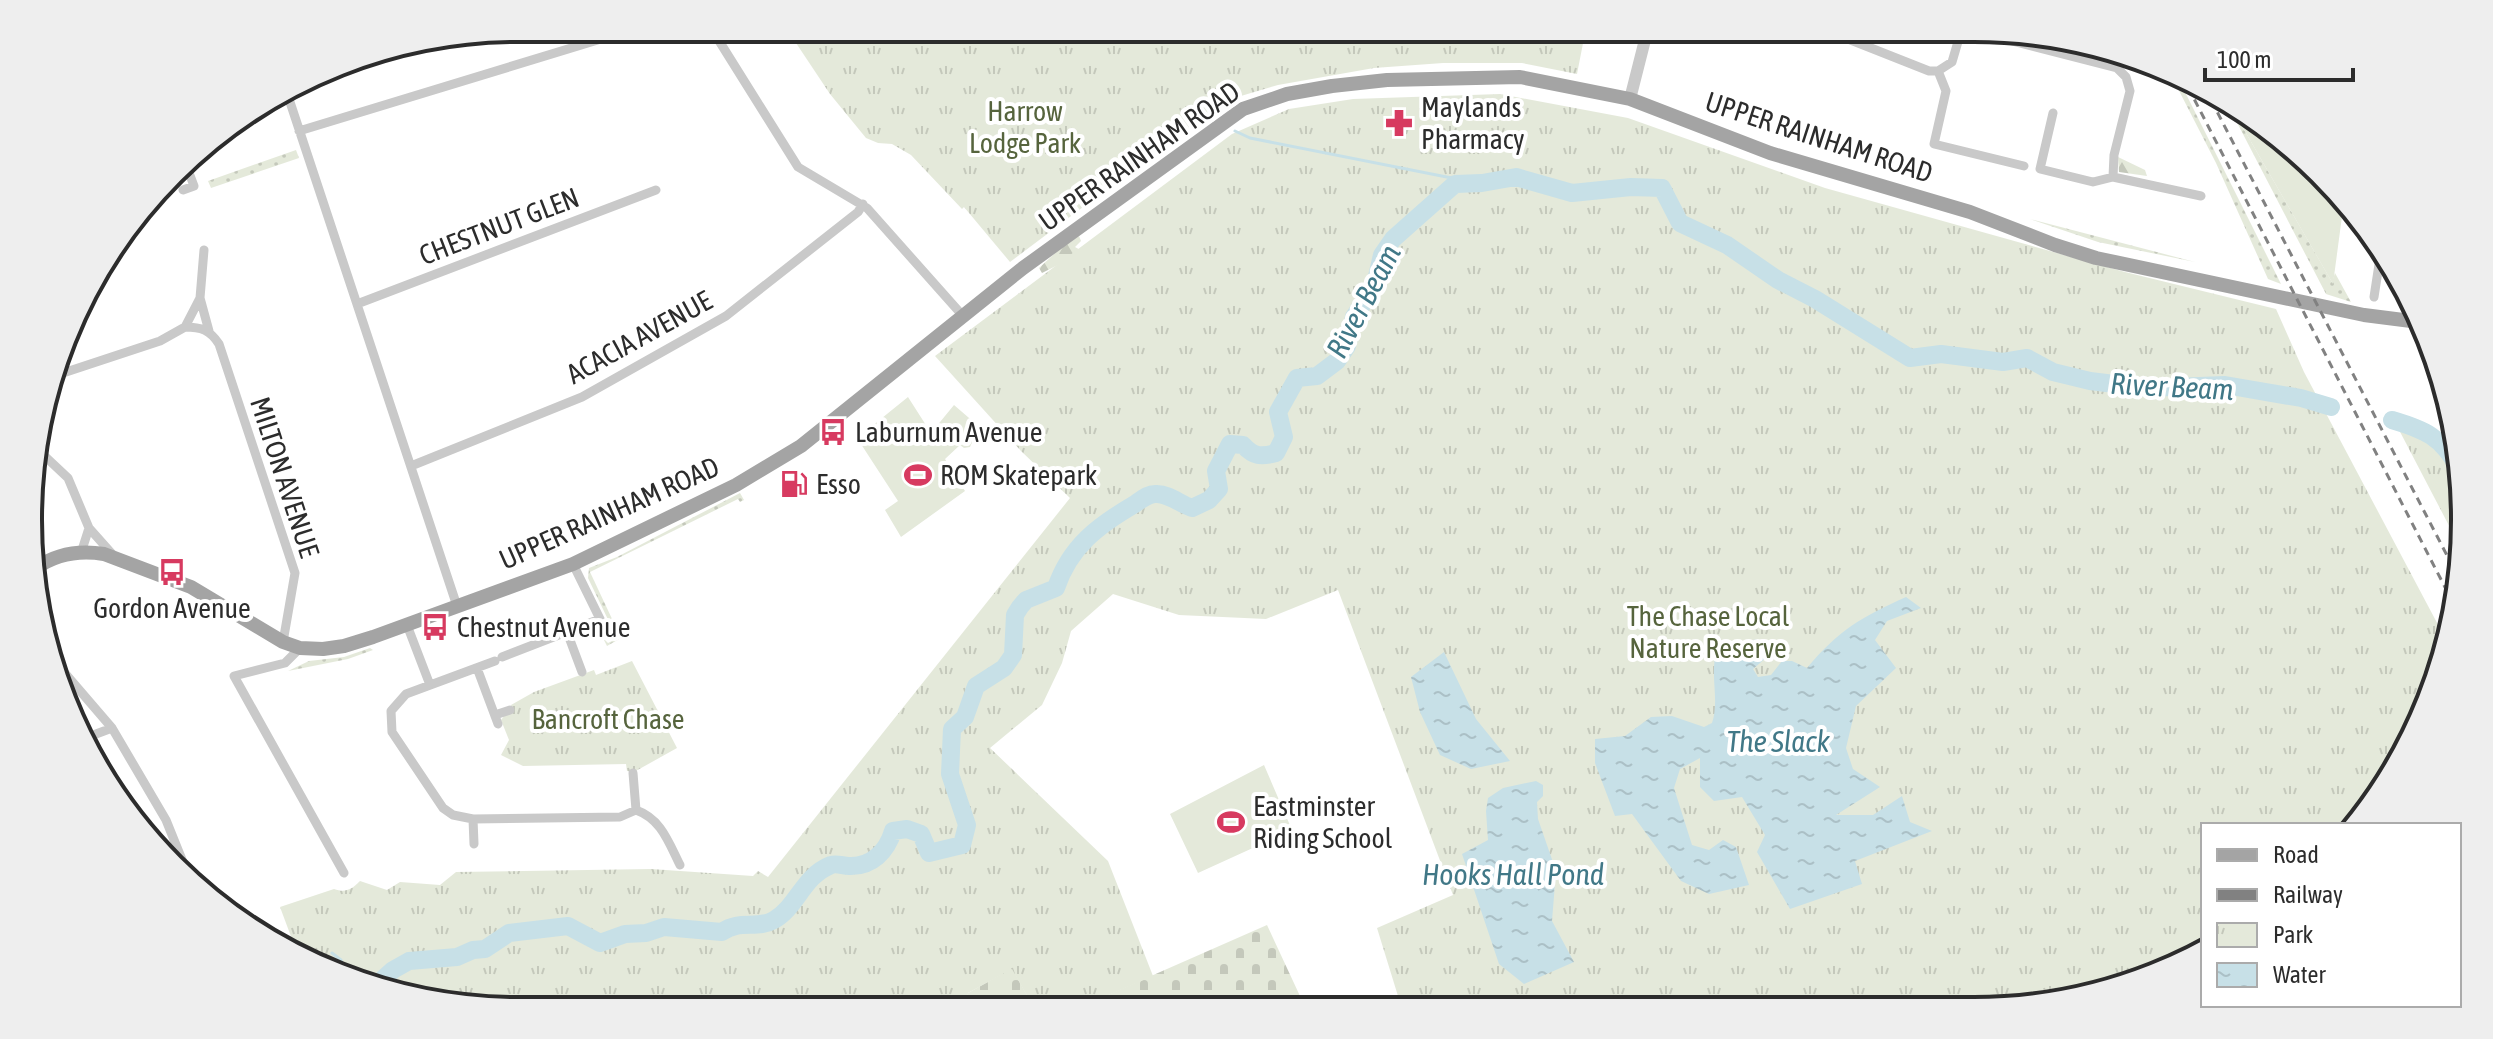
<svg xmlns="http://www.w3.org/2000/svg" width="2493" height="1039" font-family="'Asap Condensed',sans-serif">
<defs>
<pattern id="grass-dots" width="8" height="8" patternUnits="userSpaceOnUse" patternTransform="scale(2)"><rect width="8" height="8" fill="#e4e9da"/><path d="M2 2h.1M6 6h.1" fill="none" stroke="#c4c8bb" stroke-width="1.8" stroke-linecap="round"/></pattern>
<pattern id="forest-firs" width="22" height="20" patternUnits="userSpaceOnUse" patternTransform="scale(2)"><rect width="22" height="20" fill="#e4e9da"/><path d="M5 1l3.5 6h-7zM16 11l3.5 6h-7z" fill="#c4c8bb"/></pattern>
<pattern id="cemetery-stones" width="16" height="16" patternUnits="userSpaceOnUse" patternTransform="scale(2)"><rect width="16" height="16" fill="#e4e9da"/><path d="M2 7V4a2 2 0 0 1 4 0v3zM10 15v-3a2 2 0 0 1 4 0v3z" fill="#c4c8bb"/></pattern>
<pattern id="park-tufts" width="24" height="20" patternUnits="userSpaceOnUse" patternTransform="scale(2)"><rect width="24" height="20" fill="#e4e9da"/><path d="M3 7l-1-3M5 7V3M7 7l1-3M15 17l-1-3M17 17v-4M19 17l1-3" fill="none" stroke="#c4c8bb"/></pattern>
<pattern id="water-ripples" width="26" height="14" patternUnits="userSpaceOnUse" patternTransform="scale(2)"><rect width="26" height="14" fill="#c7e0e7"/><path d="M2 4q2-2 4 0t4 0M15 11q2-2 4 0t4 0" fill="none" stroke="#abc0c6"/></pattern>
</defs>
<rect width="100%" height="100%" fill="#fff"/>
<!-- grass -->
<path fill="url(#grass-dots)" d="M2172,77L2180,82L2281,284L2268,279L2216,163Z
M2231,111L2235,114L2332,282L2335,273L2351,302L2326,294Z
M296,150L299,158L211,188L208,181Z
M2030,219L2195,262L2098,242Z
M740,493L744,500L740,502L738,499L590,572L621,638L607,646L603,638L608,643L614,640L611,634L614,632L588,578L589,568L617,557Z
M370,648L373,650L348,659L288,671L309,661L344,657Z"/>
<!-- forest -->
<path fill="url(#forest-firs)" d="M2118,157L2145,170L2147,176L2119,172Z
M1079,236L1081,241L1075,247L1084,252L1042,273L1039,268L1065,244Z"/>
<!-- cemetery -->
<path fill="url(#cemetery-stones)" d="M1267,925L1306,1009H1076Z
M1012,968L1035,1010H967L968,993Z"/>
<!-- park -->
<path fill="url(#park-tufts)" d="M786,28H1586L1577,74L1522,63H1443L1374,68L1278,85L1224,101L1010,262L964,207L962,209L911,155L892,144L878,143L866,138L830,94Z
M1500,94L1628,118L1825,188L2125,272L2276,309L2304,372L2444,636L2439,677L2382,793L2354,825H2203V952L2190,961L2038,1007L1402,1009L1377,928L1453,895L1338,590L1266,619L1179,615L1113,594L1071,631L1062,663L1042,705L990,748L1108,861L1153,976L1076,1009L1035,1010L1012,969L968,993L967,1010L519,1011L362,985L296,950L280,907L334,889C345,893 351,890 360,881L387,890L400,882L440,885L456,872L651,869L753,876L758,871L768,877L1070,498L1021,451L935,356L1232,134L1289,109L1353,99Z
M2397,426L2425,434L2441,446L2461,477L2464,487L2457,541Z
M632,661L677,748L634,772L627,771L626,764L523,766L501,755L509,740L501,720L505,715L513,712L511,705L534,692L594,670L596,675Z"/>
<!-- garden -->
<path fill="#e4e9da" d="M2235,114L2297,150L2343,209L2333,284Z
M908,397L931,433L954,405L976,424L978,429L970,447L964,448L960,445L945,459L965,491L901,537L885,510L898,501L859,441L861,435Z
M1264,765L1292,830L1198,873L1170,814Z"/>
<!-- water -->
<path fill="url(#water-ripples)" d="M1906,597L1921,608L1887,621L1875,640L1896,668L1856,706L1846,748L1853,769L1880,787L1836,815H1873L1902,796L1910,822L1932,831L1855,861L1862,884L1790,909L1757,852L1765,835L1742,797L1714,801L1700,787V758L1680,769L1674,788L1692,845L1709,850L1723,840L1736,847L1749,885L1709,894L1681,881L1632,814L1615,816L1595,763V739L1625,736L1651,717L1672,716L1704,727L1712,723C1720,700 1709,674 1717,650L1757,639L1774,651L1753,669L1758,677L1771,675L1782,661H1792L1807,668C1840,629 1860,618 1906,597Z
M1444,652L1476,719L1510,761L1471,769L1440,755L1420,712L1411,677Z
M1536,781L1543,785V796L1537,802L1538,819L1556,871L1552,921L1574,962L1524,984L1499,964L1462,854L1488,840L1486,811L1488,798L1503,788Z"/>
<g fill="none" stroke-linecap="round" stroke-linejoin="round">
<!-- stream -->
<path stroke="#c7e0e7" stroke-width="3" d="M1235,131L1250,138L1477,183
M332,953L341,960L346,976"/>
<!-- river -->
<path stroke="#c7e0e7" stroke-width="18" d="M2392,420C2426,430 2441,437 2459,468
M374,987L393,970L409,961L457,957L473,950L485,949L509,933L568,926L600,943L625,934L646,933L664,927L722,932C740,919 757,930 774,920C797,907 803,876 831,865C837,863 843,866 849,866C872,867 887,851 893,831L907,829L921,834L929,853L962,845L967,825L950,774L952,729L965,717L976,686L1004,668L1013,655L1015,615L1020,607L1026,600L1056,588C1070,546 1099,525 1135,504C1142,499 1149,493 1157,494C1169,494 1180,504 1192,508L1209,500L1219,489L1216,471L1230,444L1243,445C1254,457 1261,457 1276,453L1284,437L1278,412L1297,378L1317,376L1337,361L1347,346L1354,317L1375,285L1382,255L1393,239L1455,184L1482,183L1516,177L1572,193L1631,187L1662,188L1680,223L1727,245L1778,280L1815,299L1910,358L1941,354L2003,362L2027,358L2053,372L2090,381L2147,388L2225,385L2301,398L2331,407"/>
<!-- minor -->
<path stroke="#c9c9c9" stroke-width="9" d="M711,28L798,167L867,208L963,316
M1811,28L1843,37L1929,71H1938L1952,62L1962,28
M1962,28L2117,68L2126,77L2130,91L2114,155L2113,177L2201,196
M1938,71L1946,91L1934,144L2024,166
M288,96L457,606
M2053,113L2040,169L2093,182L2113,177
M299,131L637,28
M183,190L194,186L185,162
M204,250L200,298L209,331
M2374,297L2380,258
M200,298L185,327C201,327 210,330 219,344L295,573L283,642
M357,304L656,190
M60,374L160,341L185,327
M35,447L68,478L89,528L81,553
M411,466L582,397L726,316L858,212L863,204
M89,528L113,555
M600,619L606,632
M407,625L430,685
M567,632L582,672
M300,648L285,663L234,676L344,873
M502,657L600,619L573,564
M495,661L406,694L391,711L392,732L443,808L453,815L473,819L620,817L636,810C661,819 668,841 680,865
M57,664L112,728L166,820L189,877
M477,668L498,724
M495,715L510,710
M88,737L112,728
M633,773L636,810
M473,819L474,844"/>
<!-- tertiary -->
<path stroke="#c9c9c9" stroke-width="12" d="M1630,99L1648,28"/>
<!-- primary -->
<path stroke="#a4a4a4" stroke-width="14" d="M36,568C56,554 80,550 104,554L191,587L283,642L300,648L323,649L344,646L373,637L573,564L736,485L801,446L1023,268L1243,109L1287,94L1332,86L1387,80L1520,77L1630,99L1770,153L1970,212L2055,245L2096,258L2364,315L2419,322"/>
<!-- rail -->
<path stroke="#818181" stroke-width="3" stroke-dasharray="8 6" stroke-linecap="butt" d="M2188,87L2450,597
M2211,100L2453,567"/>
</g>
<!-- icons -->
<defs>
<g id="pharmacy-bare" transform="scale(2.16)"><path d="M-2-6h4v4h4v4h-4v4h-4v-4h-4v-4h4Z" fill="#d73a60" stroke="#fff" stroke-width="2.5" paint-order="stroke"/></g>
<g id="bus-bare" transform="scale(2.16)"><path d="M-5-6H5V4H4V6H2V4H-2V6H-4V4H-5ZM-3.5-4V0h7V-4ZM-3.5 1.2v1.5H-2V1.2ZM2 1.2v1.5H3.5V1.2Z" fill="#d73a60" stroke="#fff" stroke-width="2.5" paint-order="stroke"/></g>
<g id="stadium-bare" transform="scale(2.16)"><path d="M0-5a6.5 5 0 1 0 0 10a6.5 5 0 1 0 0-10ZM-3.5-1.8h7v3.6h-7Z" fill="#d73a60" stroke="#fff" stroke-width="2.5" paint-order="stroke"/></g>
<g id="fuel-bare" transform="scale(2.16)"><path d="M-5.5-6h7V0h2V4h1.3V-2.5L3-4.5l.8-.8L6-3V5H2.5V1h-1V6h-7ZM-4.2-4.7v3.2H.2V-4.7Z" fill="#d73a60" stroke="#fff" stroke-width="2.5" paint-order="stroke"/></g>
</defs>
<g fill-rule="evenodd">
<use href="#pharmacy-bare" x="1399" y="123"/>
<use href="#bus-bare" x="833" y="432"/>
<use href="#stadium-bare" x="918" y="475"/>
<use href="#fuel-bare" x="794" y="484"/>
<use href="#bus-bare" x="172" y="572"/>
<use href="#bus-bare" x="435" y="627"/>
<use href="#stadium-bare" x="1231" y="822"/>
</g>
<g text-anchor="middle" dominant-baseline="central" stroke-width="8" stroke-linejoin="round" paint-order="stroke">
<!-- poi labels -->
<g font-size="28" fill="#2c2c2c" stroke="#fff" text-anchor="start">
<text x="1421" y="107">Maylands<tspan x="1421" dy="32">Pharmacy</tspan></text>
<text x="855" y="432">Laburnum Avenue</text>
<text x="940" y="475">ROM Skatepark</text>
<text x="816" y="484">Esso</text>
<text x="172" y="608" text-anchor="middle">Gordon Avenue</text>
<text x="457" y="627">Chestnut Avenue</text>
<text x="1253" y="806">Eastminster<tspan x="1253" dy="32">Riding School</tspan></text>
</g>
<!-- park labels -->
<g font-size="28" fill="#56643d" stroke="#fff">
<text x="1025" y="111">Harrow<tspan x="1025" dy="32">Lodge Park</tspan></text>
<text x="1708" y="616">The Chase Local<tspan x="1708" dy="32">Nature Reserve</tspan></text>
<text x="608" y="719">Bancroft Chase</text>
</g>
<!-- street labels -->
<g font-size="28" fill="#2c2c2c" stroke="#fff">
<text transform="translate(1819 137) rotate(18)">UPPER RAINHAM ROAD</text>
<text transform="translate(1139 156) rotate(-35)">UPPER RAINHAM ROAD</text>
<text transform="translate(499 226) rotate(-21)">CHESTNUT GLEN</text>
<text transform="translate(639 337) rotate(-29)">ACACIA AVENUE</text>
<text transform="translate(285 477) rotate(72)">MILTON AVENUE</text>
<text transform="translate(609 513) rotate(-24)">UPPER RAINHAM ROAD</text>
</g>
<!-- water labels -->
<g font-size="30" font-style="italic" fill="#417887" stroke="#fff">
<text transform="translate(1363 301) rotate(-62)">River Beam</text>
<text transform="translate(2172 386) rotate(3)">River Beam</text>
<text x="1778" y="741">The Slack</text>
<text x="1513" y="874">Hooks Hall Pond</text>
</g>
</g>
<!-- crop -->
<path d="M0 0H2493V1039H0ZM519 42H1974A477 477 0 0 1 2451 519V520A477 477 0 0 1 1974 997H519A477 477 0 0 1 42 520V519A477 477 0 0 1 519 42Z" fill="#eee" fill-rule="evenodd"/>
<path fill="none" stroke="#2c2c2c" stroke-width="4" d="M519 42H1974A477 477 0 0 1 2451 519V520A477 477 0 0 1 1974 997H519A477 477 0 0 1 42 520V519A477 477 0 0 1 519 42Z"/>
<!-- legend -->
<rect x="2201" y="823" width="260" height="184" fill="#ffffff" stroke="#ababab" stroke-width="2"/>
<rect x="2217" y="849" width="40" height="12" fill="#a4a4a4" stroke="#ababab" stroke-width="2"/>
<text x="2273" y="863" font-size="24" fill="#2c2c2c">Road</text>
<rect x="2217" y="889" width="40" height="12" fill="#818181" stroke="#ababab" stroke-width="2"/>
<text x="2273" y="903" font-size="24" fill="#2c2c2c">Railway</text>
<rect x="2217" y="923" width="40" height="24" fill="url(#park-tufts)" stroke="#ababab" stroke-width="2"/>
<text x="2273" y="943" font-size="24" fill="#2c2c2c">Park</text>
<rect x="2217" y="963" width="40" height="24" fill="url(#water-ripples)" stroke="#ababab" stroke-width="2"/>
<text x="2273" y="983" font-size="24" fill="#2c2c2c">Water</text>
<!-- scale -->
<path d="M2205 68v12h148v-12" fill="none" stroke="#2c2c2c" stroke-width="4"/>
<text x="2217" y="68" font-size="24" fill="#2c2c2c" stroke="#ffffff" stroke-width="6" paint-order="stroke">100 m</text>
</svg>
